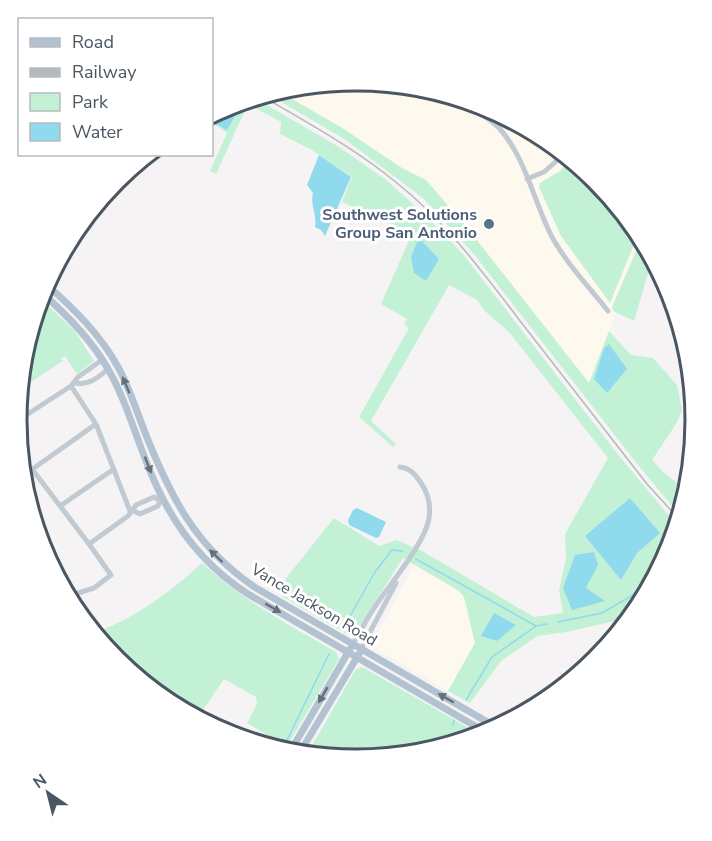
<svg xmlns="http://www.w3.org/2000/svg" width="712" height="841" font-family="'Nunito Sans',sans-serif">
<rect width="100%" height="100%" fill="#f5f3f3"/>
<!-- commercial -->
<path fill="#fdf9ef" d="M356,81L486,107L596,181L641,247L590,383L424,184L273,97Z
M414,565L493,611L448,691L371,646Z"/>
<!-- green -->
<path fill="#c3f1d5" d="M285,95L344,129L402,168L426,180L465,225L589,383L609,331L631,355L653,358L677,385L682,411L676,424L652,460L663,472L682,487L677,512L638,465L473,253L423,198L346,140L273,97Z
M258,100L339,147L385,179L422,212L462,253L616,452L675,523L670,551L620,624L615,621L566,632L537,636L501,661L470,703L448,691L475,643L464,597L459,591L403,558L354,635H348L283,597L279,587L334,518L379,546L397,540L422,551L534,617L563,613L559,590L566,559L565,534L608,458L509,332L485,311L477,300L449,285L371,421L396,444L393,447L359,417L409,328L404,324L407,319L381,304L410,238L404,235L407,231L342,202L352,177L312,150L280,134L281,122L248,104L216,174L210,171L227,133L212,123V117L226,107Z
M568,162L596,181L636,240L610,303L561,236L539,187L540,183L560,171Z
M639,244L651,263L634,321L613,311L612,307Z
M41,299L74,330L94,361L77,374L65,356L61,359L63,361L23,387Z
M202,563C242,600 289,625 336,652L339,659L287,746L277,744L280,739L271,737L247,723L257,704L256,697L224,679L199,716L116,660L97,632C138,616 169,593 202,563Z
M362,667L481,735L356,760L309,751L356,669Z"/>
<!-- water -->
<path fill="#90daee" d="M242,104L227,130L212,122V117L226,107Z
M319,155L351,177L325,236L321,230L315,227C317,214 310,205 313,193L307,185Z
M422,241L439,259L426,281L414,273L411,257L417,242Z
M609,344L627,369L607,393L594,379L604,348Z
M630,498L660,533L637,553L621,580L585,536Z
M357,508L386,522L379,537L376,538L349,525L348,520L353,510Z
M594,552L598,565L586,588L605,601L572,610L563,588L575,555Z
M494,613L516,625L497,641L481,636Z"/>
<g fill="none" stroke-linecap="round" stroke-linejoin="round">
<!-- stream -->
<path stroke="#90daee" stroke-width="1.5" d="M416,559L536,626
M558,622L602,613L645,588
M342,630L375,572L392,550L403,551
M466,700L492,657L536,626L547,624
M453,726L454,720
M287,740L329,654"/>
<!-- minor -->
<path stroke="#c1cad2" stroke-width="5" d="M462,102C475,110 489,118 500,129C526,159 534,202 552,237C567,264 589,287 608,311
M527,179L544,172L561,157
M75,383C88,386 99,377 108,369
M71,386L78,377L102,360
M17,421L71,386L96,424L27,473
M96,424L130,511
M32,469L89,544
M60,506L114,469
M134,511L140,514L158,506L161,499
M72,595L94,588L111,575L89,544L128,516L136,505L154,497L159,500
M353,644C360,632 366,620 374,608C389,585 425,544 429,518C431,505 428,493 421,483C415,474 410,468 400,467
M361,649L396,583"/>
<!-- major -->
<path stroke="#b3c2d1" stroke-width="7" d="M46,284C74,309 100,334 118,367C129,387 136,409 144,430C170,496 195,547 256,588L496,727
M42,293C67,315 91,339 108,369C130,407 139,451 159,491C179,533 209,569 248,594L487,733
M293,747L350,649
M302,749L359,654"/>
<!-- rail -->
<path stroke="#b5b8bd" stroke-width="1.5" d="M267,99C312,125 357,150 397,183C447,223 485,275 524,326C565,379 606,431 647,484L676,516"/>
</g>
<!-- one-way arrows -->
<defs><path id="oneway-solid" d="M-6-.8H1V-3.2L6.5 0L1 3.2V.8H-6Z" transform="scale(1.5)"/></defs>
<g fill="#64717d">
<use href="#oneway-solid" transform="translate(126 385) rotate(-113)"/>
<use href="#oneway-solid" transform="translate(148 465) rotate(69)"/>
<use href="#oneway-solid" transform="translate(216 556) rotate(-136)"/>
<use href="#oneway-solid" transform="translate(273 608) rotate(30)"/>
<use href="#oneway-solid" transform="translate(323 695) rotate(120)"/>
<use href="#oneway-solid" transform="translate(446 698) rotate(-150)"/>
</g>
<!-- markers -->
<circle fill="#5c6f8a" stroke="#fff" stroke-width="2" cx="489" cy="224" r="6"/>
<g text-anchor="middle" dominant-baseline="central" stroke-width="6" stroke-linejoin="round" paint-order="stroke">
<!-- service labels -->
<g font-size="16" font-weight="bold" fill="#4e5e75" stroke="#fff" text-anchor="end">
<text x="477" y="215">Southwest Solutions<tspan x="477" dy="18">Group San Antonio</tspan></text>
</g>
<!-- street labels -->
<g font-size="16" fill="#4a5661" stroke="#fff">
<text transform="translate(314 605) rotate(31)">Vance Jackson Road</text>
</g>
</g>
<!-- crop -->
<path d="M0 0H712V841H0ZM27 420a329 329 0 1 1 658 0a329 329 0 1 1-658 0Z" fill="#fff" fill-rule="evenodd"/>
<path fill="none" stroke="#4a5661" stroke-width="3" d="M27 420a329 329 0 1 1 658 0a329 329 0 1 1-658 0Z"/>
<!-- legend -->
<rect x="18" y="18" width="195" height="138" fill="#ffffff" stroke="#b7bbc0" stroke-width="1.5"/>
<rect x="30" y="38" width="30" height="9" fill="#b3c2d1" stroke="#b7bbc0" stroke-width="1.5"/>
<text x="72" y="48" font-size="18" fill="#4a5661">Road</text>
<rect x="30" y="68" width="30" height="9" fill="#b5b8bd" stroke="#b7bbc0" stroke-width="1.5"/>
<text x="72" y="78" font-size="18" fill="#4a5661">Railway</text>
<rect x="30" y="93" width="30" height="18" fill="#c3f1d5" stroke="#b7bbc0" stroke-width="1.5"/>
<text x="72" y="108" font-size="18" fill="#4a5661">Park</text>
<rect x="30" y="123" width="30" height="18" fill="#90daee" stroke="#b7bbc0" stroke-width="1.5"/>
<text x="72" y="138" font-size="18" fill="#4a5661">Water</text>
<!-- north arrow -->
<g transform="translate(48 793) rotate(325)" stroke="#ffffff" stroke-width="4.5" paint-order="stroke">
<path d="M0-4.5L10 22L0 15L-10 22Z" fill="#4a5661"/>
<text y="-9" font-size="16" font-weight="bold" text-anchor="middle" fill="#4a5661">N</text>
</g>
</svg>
